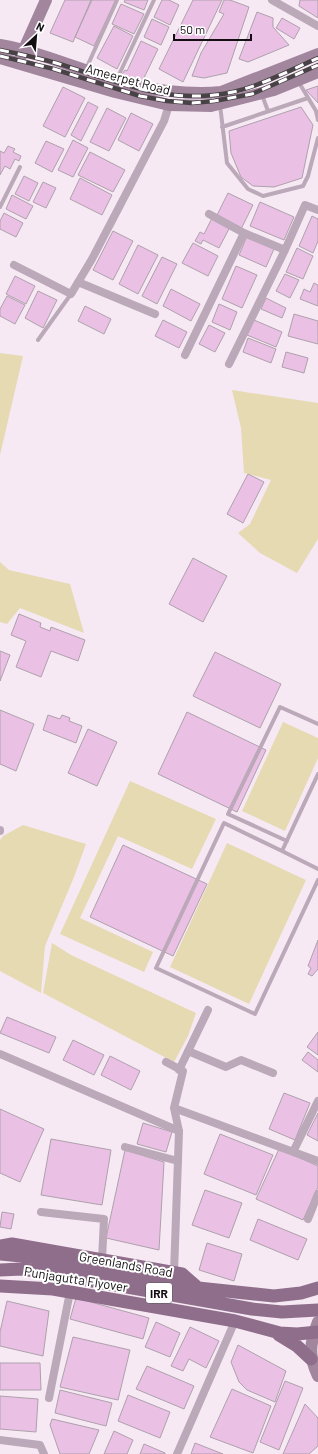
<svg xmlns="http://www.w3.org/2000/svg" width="318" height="1454" font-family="Barlow,sans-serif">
<rect width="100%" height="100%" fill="#f6e9f4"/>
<!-- green -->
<path fill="#e6dab2" d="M0,353L23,356L0,455Z
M232,390L318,403V539L297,573L260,553L238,533L250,524L271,480L244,473L241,428Z
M0,562L9,570L70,584L84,633L20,608L7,624L0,622Z
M283,722L318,738V758L285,831L242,811Z
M130,781L216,819L192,869L118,836L80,918L153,952L144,972L60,934Z
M23,825L86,844L74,877L45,946L41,993L0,971V840L3,836Z
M227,843L306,880L249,1004L170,967Z
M52,943L71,955L196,1013L188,1036L174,1062L43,993Z"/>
<!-- building -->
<path fill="#ebc0e5" stroke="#ada1ab" d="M65,0H91L73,42L50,33Z
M92,0H116L94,46L75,37Z
M125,0H148L144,10L124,2Z
M162,0H169L179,5L170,25L154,17Z
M193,0H222L183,82L159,69Z
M224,0H230L249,7L227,73L204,78L192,76L201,53L224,14L219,12Z
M300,0H318V18L299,6Z
M121,4L144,14L134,34L112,24Z
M257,12L273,18V27L289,45L248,62L239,59Z
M282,18L300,28L294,39L276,28Z
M152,19L169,27L161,45L144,37Z
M114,26L133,36L117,69L97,58Z
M141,41L158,49L141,84L122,74L125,70L127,71Z
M318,86V103L306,90Z
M63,87L85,98L65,137L43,126Z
M88,102L98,107L81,141L71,135Z
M301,107L313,125L302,178L274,187L253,186L241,177L231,153L229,131Z
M107,108L126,118L109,151L90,142Z
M131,113L153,124L139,151L118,140Z
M73,140L88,148L73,177L58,170Z
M46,141L64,149L52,172L35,163Z
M8,146L15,149L13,152L21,156L19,161L15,159L10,169L5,166L0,175V151L4,153Z
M90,152L125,170L113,192L78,175Z
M24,176L38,183L29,201L15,194Z
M80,178L112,195L102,215L70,199Z
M43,182L56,188L46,208L33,202Z
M228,193L253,205L241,229L216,217Z
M12,195L33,206L26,219L6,209Z
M260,202L294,217L284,240L250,226Z
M4,213L23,223L16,237L0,229V221Z
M312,216L318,219V241L313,253L299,246Z
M212,218L230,227L219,248L203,240L201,244L195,241L200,232L204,234Z
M113,231L133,241L113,280L93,270Z
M247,236L274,249L266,267L239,255Z
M193,243L218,256L208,276L182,263Z
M138,245L158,255L138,294L119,284Z
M297,248L313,256L303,279L286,272Z
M162,257L177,264L157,304L142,296Z
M236,266L257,275L242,308L222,299Z
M285,274L299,280L290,298L276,291Z
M15,276L35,286L26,304L6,294Z
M314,283L318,285V306L300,299L304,289L310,292Z
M171,289L200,304L191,321L163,306Z
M38,291L57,300L43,328L25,318Z
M7,296L25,305L15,324L0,316V309Z
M266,298L286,308L282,318L261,309Z
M219,304L237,312L230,330L212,322Z
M85,306L111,319L104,334L78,321Z
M294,314L318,321V344L288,336Z
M163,320L187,332L179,348L155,336Z
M254,320L282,332L276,347L247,335Z
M209,325L225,333L215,352L199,344Z
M248,338L276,349L271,363L243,352Z
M286,352L308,358L304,373L282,367Z
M248,474L264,482L243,523L227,514Z
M193,558L227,576L203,622L169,604Z
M19,614L41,623L40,627L50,631L51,627L85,640L78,661L51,651L41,677L16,667L26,641L11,635Z
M0,651L10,655L0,681Z
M215,652L281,684L260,728L193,696Z
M0,710L34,724L16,771L0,764Z
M187,712L266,750L237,812L158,774Z
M48,715L60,719L62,715L70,718L69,721L82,726L76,743L43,730Z
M88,729L117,742L97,786L68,773Z
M123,845L207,884L173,956L90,917Z
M318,940V969L312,976L308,974L311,968L308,966Z
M7,1017L56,1037L49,1053L0,1033Z
M318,1032V1055L307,1047Z
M73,1040L104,1055L94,1075L63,1060Z
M308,1052L318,1060V1072L302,1060Z
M110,1056L140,1071L131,1090L101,1075Z
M284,1093L310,1103L295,1140L269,1129Z
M0,1109L44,1129L20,1182L0,1173Z
M318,1113V1141L307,1135Z
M143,1123L172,1132L166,1152L137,1144Z
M220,1134L273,1155L256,1195L204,1174Z
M51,1139L111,1150L102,1205L41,1195Z
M279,1149L318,1166V1187L303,1220L256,1199Z
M125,1150L164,1162L159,1250L106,1238Z
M205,1190L242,1203L229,1238L192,1225Z
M2,1212L14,1214L11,1229L0,1227Z
M258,1219L307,1239L298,1260L250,1240Z
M207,1243L242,1254L234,1281L199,1270Z
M76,1298L149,1318L143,1339L70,1319Z
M7,1301L49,1311L43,1356L0,1346V1332Z
M156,1322L180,1333L170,1357L145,1347Z
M190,1327L219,1341L206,1368L189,1359L183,1371L171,1366Z
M73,1337L130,1350L118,1400L60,1387Z
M238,1345L286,1371L275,1402L247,1390L239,1382L231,1362Z
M0,1363H40L41,1390H0Z
M147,1366L194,1386L184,1409L136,1389Z
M285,1381L303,1388L279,1450L260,1442Z
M232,1389L271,1406L253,1453L210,1437Z
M60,1390L112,1403L106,1426L55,1413Z
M128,1395L170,1412L160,1438L118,1421Z
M0,1396L38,1399L36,1432L0,1429Z
M305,1404L318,1418V1446L309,1454H283Z
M52,1419L99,1430L89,1454H60L50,1425Z
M114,1431L133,1440L127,1454H104Z
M195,1443L223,1454H191Z
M144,1444L165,1453V1454H140Z"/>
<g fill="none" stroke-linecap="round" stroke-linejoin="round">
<!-- lane -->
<path stroke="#bba8b8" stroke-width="4" d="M86,69L117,0
M117,79L154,0
M298,81L316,111L318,120
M262,95L268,111
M220,105L227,163L248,189L263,196L303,186L308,176L318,138
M222,127L308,98
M0,207L20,167
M38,340L71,294
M318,774L282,851L224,823L156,968L255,1014L318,880
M287,841L228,814L280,707L318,724
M282,851L318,869"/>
<!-- street -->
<path stroke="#bba8b8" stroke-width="8" d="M272,0L318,26
M209,214L244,233
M14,265L71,294L92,259L164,121L169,105
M78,282L155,314
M185,355L244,233L285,250L305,205L318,210
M229,364L285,250
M0,831V830
M188,1051L226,1067L241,1060L273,1073
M0,1054L179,1131
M166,1062L183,1071L174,1108L179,1131L174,1273
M179,1070L208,1010
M174,1108L318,1161
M125,1147L178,1161
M293,1152L318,1101
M41,1212L104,1219L102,1260
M308,1219L318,1194
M49,1398L70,1292
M0,1440L40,1445L44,1454
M177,1454L235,1321"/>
<!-- secondary -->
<path stroke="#a2869e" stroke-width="12" d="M0,45C40,52 76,68 114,80C144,90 190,95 221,92L318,54
M21,56L46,0
M0,58L115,92L169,105L211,106L274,90L318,72
M318,1322C310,1343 308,1355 318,1376"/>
<!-- primary -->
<path stroke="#8f6e8b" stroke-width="13" d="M0,1246L12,1244L182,1274L198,1288
M0,1254L31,1257L198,1288L274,1296L301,1293L318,1288
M0,1270L22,1269L53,1274L252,1309L282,1312L318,1310
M0,1286L53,1289L235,1321L280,1333L297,1334L318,1332
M279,1335L297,1346L311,1359"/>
<!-- rail casing -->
<g stroke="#484146" stroke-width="4.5">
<path id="rail" d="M0,50C19,54 38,58 56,63C116,81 169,106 233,92C263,85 290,70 318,58
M0,56L54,69L140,96L167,101L192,103L214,101L252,94L318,65"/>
</g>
<!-- rail -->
<use href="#rail" stroke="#fff" stroke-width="3" stroke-dasharray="9" stroke-linecap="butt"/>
</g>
<g text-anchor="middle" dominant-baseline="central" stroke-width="4" stroke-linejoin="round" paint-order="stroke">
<!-- shield labels -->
<rect fill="#fff" stroke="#595658" stroke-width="1" x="146" y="1283" width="26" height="20" rx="3"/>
<g font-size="12" font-weight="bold" fill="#120e11">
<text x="159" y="1293">IRR</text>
</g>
<!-- street labels -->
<g font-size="13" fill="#120e11" stroke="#fff">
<text transform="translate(128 79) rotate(15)">Ameerpet Road</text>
<text transform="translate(126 1264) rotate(10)">Greenlands Road</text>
<text transform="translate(76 1279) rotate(9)">Punjagutta Flyover</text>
</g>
</g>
<!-- north arrow -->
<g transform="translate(36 36) rotate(26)" stroke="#ffffff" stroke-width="3" paint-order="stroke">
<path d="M0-3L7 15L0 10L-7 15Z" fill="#120e11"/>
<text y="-6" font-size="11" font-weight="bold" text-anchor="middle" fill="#120e11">N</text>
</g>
<!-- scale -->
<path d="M174 34v6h77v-6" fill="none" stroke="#120e11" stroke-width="2"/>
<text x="180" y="34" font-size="12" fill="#120e11" stroke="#ffffff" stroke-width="3" paint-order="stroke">50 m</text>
</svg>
